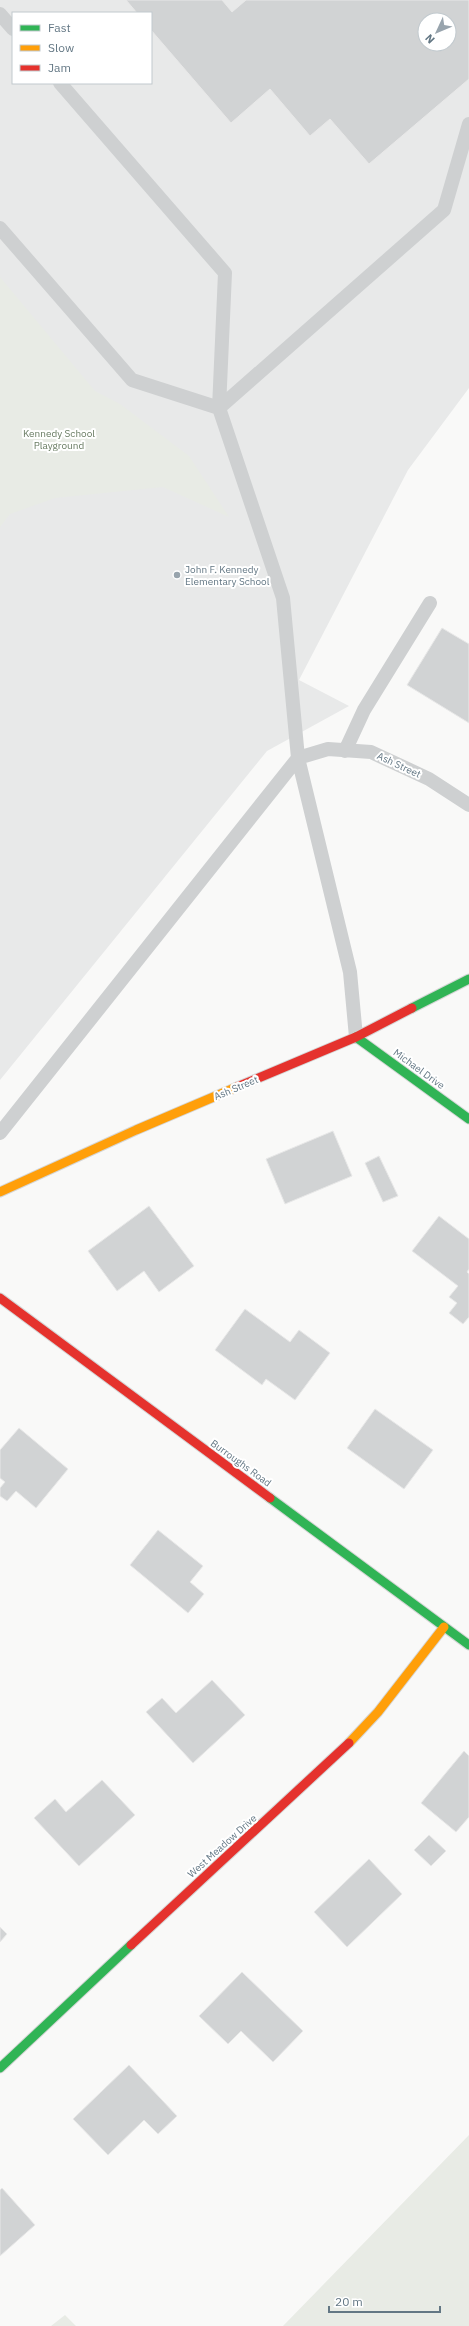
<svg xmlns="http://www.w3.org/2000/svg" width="469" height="2326" font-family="'IBM Plex Sans',sans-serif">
<rect width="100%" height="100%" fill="#f9f9f8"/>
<!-- built -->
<path fill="#e8e9e9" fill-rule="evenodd" d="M0,0H469V388L408,470L299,680L349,706L267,751L0,1080ZM13,13H151V83H13ZM425,20H449V44H425Z"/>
<!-- green -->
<path fill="#e8ebe5" d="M0,277L95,391L120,404L189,456L229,517L163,487L55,498L10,514L0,527Z
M469,2135V2326H283Z
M65,2315L76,2326H51Z"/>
<!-- building -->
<path fill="#d1d3d4" stroke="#e8e8e8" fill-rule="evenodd" d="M126,0H222L232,12L246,0H469V79L369,164L330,119L310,136L270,89L231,123L151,30V13H137ZM425,20H449V44H425Z
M442,628L469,644V723L407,685Z
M333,1131L352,1176L285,1204L266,1159Z
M379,1156L398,1196L383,1202L365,1163Z
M149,1206L194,1266L159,1292L144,1271L117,1291L88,1251Z
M439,1216L469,1239V1269L467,1272L469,1274V1317L463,1324L449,1313L457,1303L449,1297L458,1286L412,1251Z
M245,1309L290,1342L299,1330L330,1353L295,1400L266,1379L262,1385L215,1350Z
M375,1409L433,1450L404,1489L347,1448Z
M19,1428L68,1469L36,1508L16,1491L7,1501L0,1496V1488L5,1482L0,1478V1450Z
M158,1530L203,1566L190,1582L204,1594L188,1613L130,1565Z
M212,1680L245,1715L193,1763L146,1712L162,1698L176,1713Z
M464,1751L469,1756V1817L456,1832L421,1803Z
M102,1780L135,1815L79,1866L34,1818L55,1799L66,1812Z
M429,1835L446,1851L431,1866L414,1850Z
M369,1859L402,1894L347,1947L314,1912Z
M0,1927L7,1934L0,1942Z
M242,1972L303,2031L273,2062L241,2031L228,2044L199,2016Z
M129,2065L177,2116L158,2134L144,2120L108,2155L73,2119Z
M2,2188L35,2225L0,2256V2190Z"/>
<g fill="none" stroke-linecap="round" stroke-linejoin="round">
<!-- fast casing -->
<g stroke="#d5d6d6" stroke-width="11">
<path id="fast" d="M412,1008L469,979
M356,1037L469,1119
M270,1498L469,1645
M0,2068L131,1945"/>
</g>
<!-- slow casing -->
<g stroke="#d5d6d6" stroke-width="11">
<path id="slow" d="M0,1192L136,1130L237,1087
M349,1743L378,1712L444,1627"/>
</g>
<!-- jam casing -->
<g stroke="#d5d6d6" stroke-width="11">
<path id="jam" d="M237,1087L356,1037L412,1008
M0,1298L270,1498
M131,1945L349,1743"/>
</g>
<!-- lane -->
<path stroke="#ced0d1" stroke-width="14" d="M0,14L13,29
M60,83L225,273L219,408L283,598L298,758L350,972L356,1037
M0,228L132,380L219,408
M219,408L444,210L469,124
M345,751L364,710L430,603
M298,758L328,749L371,752L429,779L469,805
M0,1133L298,758"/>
<!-- fast -->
<use href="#fast" stroke="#30b455" stroke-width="9"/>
<!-- slow -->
<use href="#slow" stroke="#ff9f0a" stroke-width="9"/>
<!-- jam -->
<use href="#jam" stroke="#e5322d" stroke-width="9"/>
</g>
<!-- markers -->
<circle fill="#98a4ad" stroke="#fff" stroke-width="1.5" cx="177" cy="575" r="4"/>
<g text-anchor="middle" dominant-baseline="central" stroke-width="4" stroke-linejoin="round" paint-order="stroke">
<!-- park labels -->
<g font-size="10" fill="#687b62" stroke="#fff">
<text x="59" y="433">Kennedy School<tspan x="59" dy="12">Playground</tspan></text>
</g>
<!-- poi labels -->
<g font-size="10" fill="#637784" stroke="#fff" text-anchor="start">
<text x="185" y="569">John F. Kennedy<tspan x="185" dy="12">Elementary School</tspan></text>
</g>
<!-- street labels -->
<g font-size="10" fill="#637784" stroke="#fff">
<text transform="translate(399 765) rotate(25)">Ash Street</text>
<text transform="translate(419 1069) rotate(36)">Michael Drive</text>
<text transform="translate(236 1088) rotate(-23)">Ash Street</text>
<text transform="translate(241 1463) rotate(36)">Burroughs Road</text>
<text transform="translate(222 1846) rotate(-42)">West Meadow Drive</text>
</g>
</g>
<!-- legend -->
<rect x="12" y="12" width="140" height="72" fill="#ffffff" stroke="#c1c9ce"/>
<rect x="20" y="25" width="20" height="6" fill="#30b455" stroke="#c1c9ce"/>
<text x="48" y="32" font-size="12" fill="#637784">Fast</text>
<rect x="20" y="45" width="20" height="6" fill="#ff9f0a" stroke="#c1c9ce"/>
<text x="48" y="52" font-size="12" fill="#637784">Slow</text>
<rect x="20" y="65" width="20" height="6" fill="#e5322d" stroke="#c1c9ce"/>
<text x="48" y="72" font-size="12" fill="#637784">Jam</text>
<!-- north arrow -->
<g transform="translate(437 32) rotate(226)"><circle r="19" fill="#ffffff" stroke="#c1c9ce"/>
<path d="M0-3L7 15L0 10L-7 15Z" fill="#98a4ad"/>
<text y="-6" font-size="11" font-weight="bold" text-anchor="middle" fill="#637784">N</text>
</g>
<!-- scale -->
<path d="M329 2306v6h111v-6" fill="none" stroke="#637784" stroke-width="2"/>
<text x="335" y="2306" font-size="12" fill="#637784" stroke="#ffffff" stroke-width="3" paint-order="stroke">20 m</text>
</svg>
